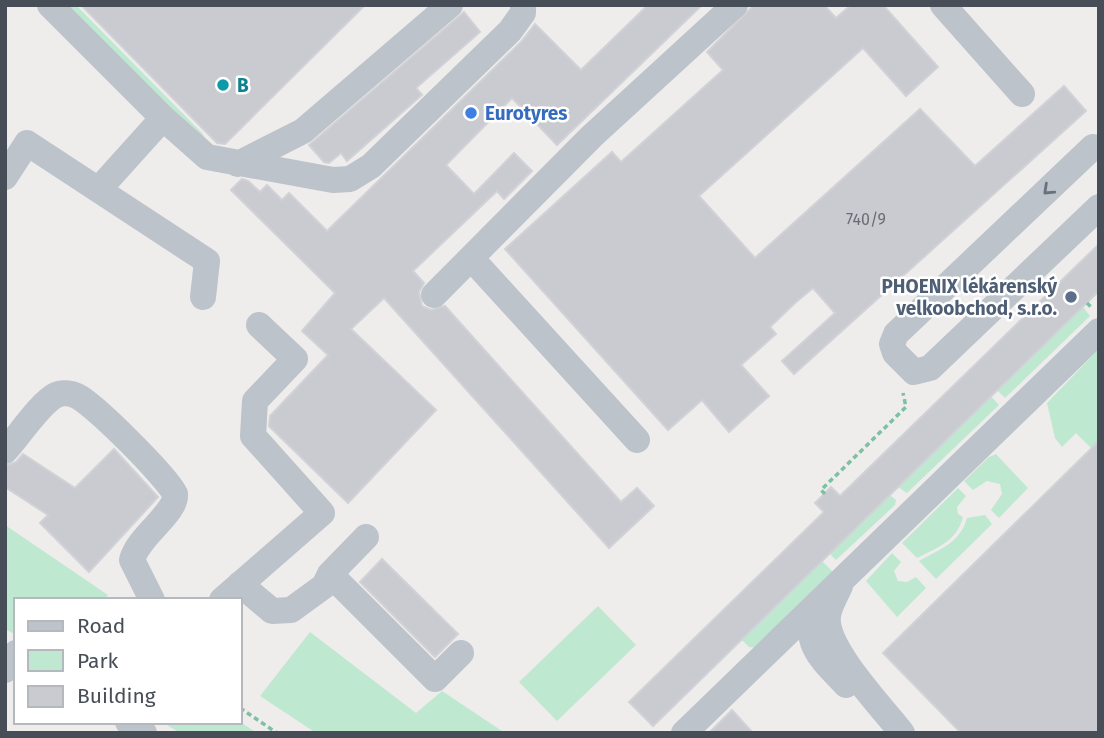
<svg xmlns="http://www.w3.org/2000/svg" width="1104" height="738" font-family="'Fira Sans',sans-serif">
<rect width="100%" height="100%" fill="#efecec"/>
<!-- green -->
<path fill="#bfe8d1" d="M64,5H76L202,133L211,148Z
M1083,307L1090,316L1005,398L995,388L1006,382Z
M1099,349V441L1091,448L1076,433L1062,447L1055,438L1047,403Z
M989,394L999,405L907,493L898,487L984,403Z
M996,454L1028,488L999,518L991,510L1002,494L1000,484L987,481L973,490L964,481L989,457Z
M958,488L966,496L957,507L958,514L963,517C957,541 937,548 917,558L902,543Z
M890,495L896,500L895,505L836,560L830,554Z
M985,515L992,524L936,579L919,561C940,549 960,543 967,518Z
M5,525L108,595L105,600H16V635L5,629Z
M814,553L836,575L758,648L749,647L742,640L809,575Z
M892,553L901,562L894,571L898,581L907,582L916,577L926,588L897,617L866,581Z
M598,606L636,645L557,721L519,682Z
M310,632L416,713L442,691L505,733H316L260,696Z
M162,722H240L257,733H180Z"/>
<!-- building -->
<path fill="#cacbd0" stroke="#d1d2d7" stroke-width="2" d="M81,5H365L225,144L217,143Z
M648,5H702L557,145L512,98L446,165L474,194L514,153L532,171L504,199L497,191L413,271L424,283L419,292L422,306L431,310L445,306L621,502L637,488L654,506L609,548L384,298L351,329L436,410L348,503L269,426L270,416L328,355L302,331L335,293L231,190L242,179L248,181L260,192L267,185L282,200L289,193L327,231L521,42L535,24L581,70Z
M754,5H824L836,18L851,5H883L938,67L906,96L863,48L699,196L755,258L920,109L975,166L1064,86L1086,111L794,374L782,361L835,313L813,288L795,303L770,327L776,334L741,365L769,396L729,432L702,400L668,430L505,249L612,152L621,162L723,70L707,52Z
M464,12L480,32L416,88L422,95L347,161L341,153L329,163L324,162L309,145Z
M1099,244V291L653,726L629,702L824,512L815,503L831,487L840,496Z
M1099,441V733H961L883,653Z
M114,449L158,497L89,572L40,523L48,515L5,487V466L16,462L23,454L75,488Z
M382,559L458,634L435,657L360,582Z
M732,710L753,733H709Z"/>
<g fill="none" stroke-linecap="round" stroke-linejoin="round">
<!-- path -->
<path stroke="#7bc1a2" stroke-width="3.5" stroke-dasharray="5 3.5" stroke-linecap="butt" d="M1087,303L1093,309
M825,494L821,490L906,407L903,393
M240,708L277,733"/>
<!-- minor -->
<path stroke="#bcc3ca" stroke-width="26" d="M50,5L163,118L207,157L333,180L350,179L371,166L510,31L523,13V5
M943,5L1022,94
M1099,148L1093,147L896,334L892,344L895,353L914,372L930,368L1099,207
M238,164L303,131L450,5
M5,177L27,143L207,261L203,297
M99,189L163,118
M471,258L637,440
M434,295L592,136L735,5
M5,451C18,437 40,403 56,395C62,392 71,393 77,396C94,404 167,477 175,494C177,513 138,536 132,560L152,600
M330,574L435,679L461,653
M240,584L272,611L291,610L324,586L330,574L366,537
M840,586C836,595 829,606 828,616C824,648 883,708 902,733
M222,600L322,513L253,436L255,401L295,359L259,325
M813,609C804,647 822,659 846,685
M5,670L16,653
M128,722L144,733
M684,733L1099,331"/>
</g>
<!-- one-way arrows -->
<defs><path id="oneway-chevron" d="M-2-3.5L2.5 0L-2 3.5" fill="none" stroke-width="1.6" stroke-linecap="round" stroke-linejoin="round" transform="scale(1.75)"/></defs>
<use stroke="#6a717a" href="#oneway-chevron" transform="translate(1048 190) rotate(137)"/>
<!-- markers -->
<circle fill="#0f9aa8" stroke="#fff" stroke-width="2.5" cx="223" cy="85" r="7"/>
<circle fill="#3f7fe0" stroke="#fff" stroke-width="2.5" cx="471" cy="113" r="7"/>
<circle fill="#5c6f8a" stroke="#fff" stroke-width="2.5" cx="1071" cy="297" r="7"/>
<g text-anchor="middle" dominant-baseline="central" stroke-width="5" stroke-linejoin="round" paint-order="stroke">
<!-- number labels -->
<g font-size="16" fill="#686d75">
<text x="866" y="219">740/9</text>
</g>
<!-- culture labels -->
<g font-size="19" font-weight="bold" fill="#0d838f" stroke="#fff" text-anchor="start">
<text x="237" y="85">B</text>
</g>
<!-- shop labels -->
<g font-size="19" font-weight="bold" fill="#366cbe" stroke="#fff" text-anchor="start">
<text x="485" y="113">Eurotyres</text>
</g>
<!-- service labels -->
<g font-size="19" font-weight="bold" fill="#4e5e75" stroke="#fff" text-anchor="end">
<text x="1057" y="286">PHOENIX lékárenský<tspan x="1057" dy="22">velkoobchod, s.r.o.</tspan></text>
</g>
</g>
<!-- border -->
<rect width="1104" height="738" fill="none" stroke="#474e57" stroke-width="14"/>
<!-- legend -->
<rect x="14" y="598" width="228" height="126" fill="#ffffff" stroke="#b5b8bc" stroke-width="2"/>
<rect x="28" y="621" width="35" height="10" fill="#bcc3ca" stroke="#b5b8bc" stroke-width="2"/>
<text x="77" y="633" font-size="21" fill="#474e57">Road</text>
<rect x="28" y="650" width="35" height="21" fill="#bfe8d1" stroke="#b5b8bc" stroke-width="2"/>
<text x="77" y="668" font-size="21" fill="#474e57">Park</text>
<rect x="28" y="686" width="35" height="21" fill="#cacbd0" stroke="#b5b8bc" stroke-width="2"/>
<text x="77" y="703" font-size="21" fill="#474e57">Building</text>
</svg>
